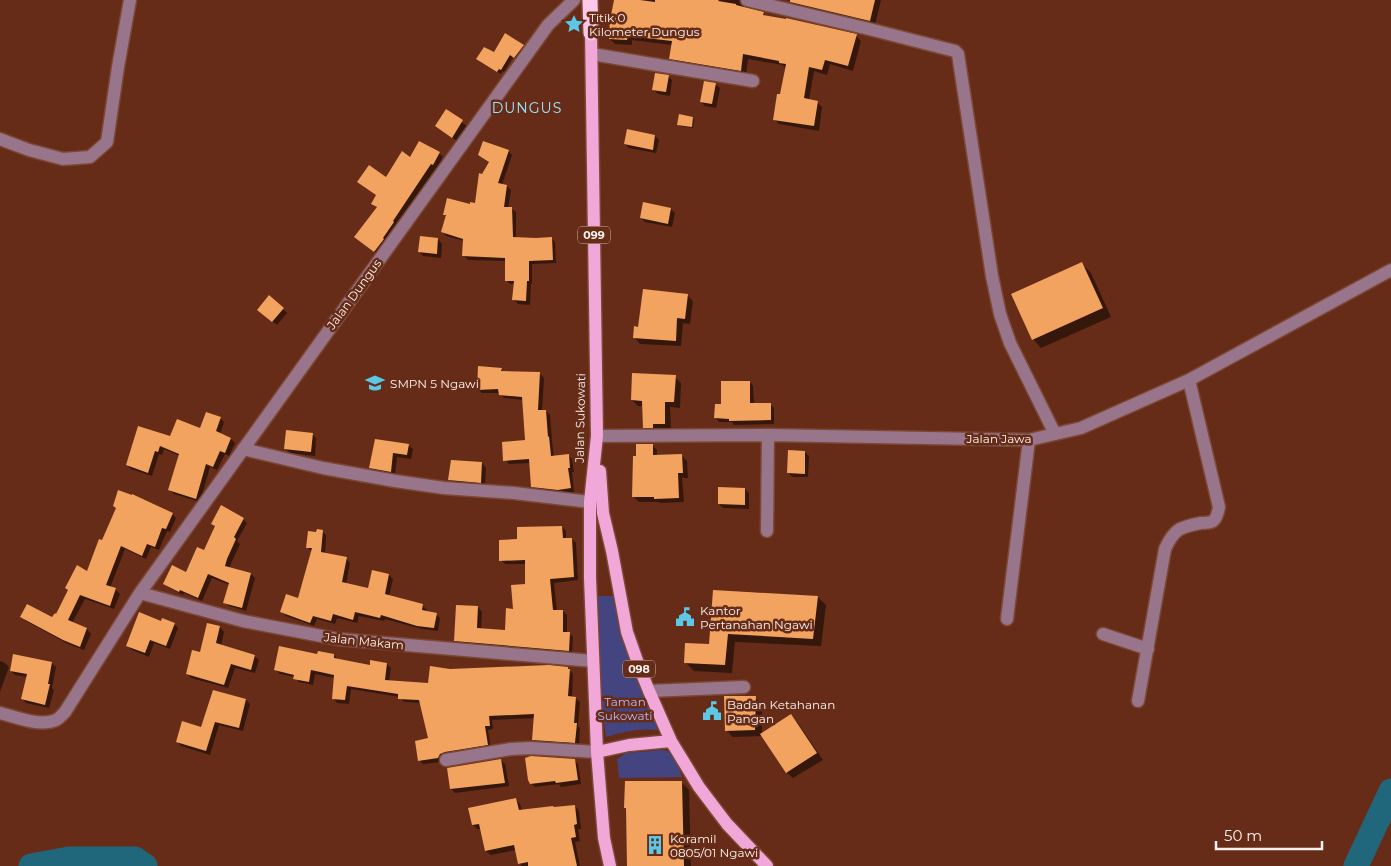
<svg xmlns="http://www.w3.org/2000/svg" width="1391" height="866" font-family="Montserrat,sans-serif">
<rect width="100%" height="100%" fill="#662c17"/>
<!-- green -->
<path fill="#434480" d="M598,596H613L622,634L658,730C640,728 623,732 606,737L601,699Z
M663,750L673,753L682,777L619,778L617,759L626,753Z"/>
<!-- shadow -->
<path fill="#0007" d="M614,0H746L744,3V8L763,13L766,16L856,36L861,41L853,71L830,64L827,75L814,71L809,100L817,102L822,107L819,131L779,124L774,119L781,96L785,68L783,65L748,59L746,75L675,63L670,58L672,45L632,40V45L615,44L610,39Z
M788,0H881L875,25L796,7L790,1Z
M523,46L526,48L518,60L513,57L504,72L502,71L501,74L481,62L494,54Z
M668,76L672,80L670,96L658,94L653,89Z
M715,84L720,88L716,108L705,106L701,102Z
M446,111L467,126L457,141L436,126Z
M693,118L694,120L693,128L680,126L678,124Z
M655,136L659,140L656,153L629,148L625,144Z
M508,151L512,155L502,185L507,186L511,190L508,209H512L516,212V239L551,238L555,242L556,263L532,264V284H531L530,305L518,304L514,300L515,284H510L506,280V261L468,260L464,256V241L446,236L443,232L447,217L444,214L476,204L482,176Z
M439,153L443,157L437,168H436L396,226L378,255L360,241L378,208L372,204L386,179L411,159Z
M671,209L675,213L672,227L645,222L641,218Z
M438,239L442,244L441,258L423,256L419,251Z
M1082,264L1091,273L1111,317L1041,348L1033,339Z
M687,295L693,301L690,324L683,323L681,346L640,344L635,338L639,328Z
M283,309L287,313L277,325L263,314Z
M501,369L505,373L540,374L544,378L542,411H546L550,415L552,441L554,457L568,455L572,459L574,472H572L574,492L563,494L537,491L533,486L530,463L509,464L505,460L526,441L524,400L504,398L500,393H482L478,389Z
M675,377L681,383L680,408L670,407L671,429L650,433L644,427V406H638L632,400Z
M750,382L753,386L754,404H770L774,408V424L734,425L732,422H719L716,418L723,405Z
M220,418L224,422L220,434L231,439L235,443L229,456L225,454L217,470L210,467L200,502L174,494L170,490L180,456L164,449L162,455L159,454L152,476L131,469L127,465L170,438L201,430Z
M312,434L316,438L315,456L290,453L286,449Z
M376,440L408,445L413,449L411,459L397,457L395,475L375,472L370,468Z
M652,445L657,450V456H682L687,461L688,478H682L684,502L660,503L659,502H639L634,497L637,457Z
M805,452L809,456L808,477H793L788,473Z
M482,463L486,468L485,486L454,484L450,480Z
M745,489L749,493V509L723,508L719,504Z
M172,514L176,518L170,532L167,531L159,550L151,547L146,559L125,549L110,588L115,589L120,594L114,609L85,599L72,623L87,629L91,634L84,650L68,644L26,621L22,617L53,619L57,615L88,572L102,541Z
M243,519L247,523L237,541L240,544L229,568L251,574L255,578L246,611L229,606L225,602L230,585L212,578L202,601L184,593L183,595L168,587L164,583L186,573L204,552L216,527L212,523Z
M562,527L566,531V539H572L576,543L578,580L554,583L557,611H563L567,615V633H569L573,637L572,654L459,645L455,640L478,607L482,612L481,630L506,632L526,585V564H505L501,560L519,540Z
M322,531L326,535L325,554L346,558L350,563L346,584L369,590L373,572L389,575L393,579L389,596L423,606L427,610L426,612L436,614L440,618L438,631L422,629L385,619L384,621L359,616L357,623L337,618L335,624L317,619L314,626L286,616L282,612L299,600L312,552L307,547L317,533Z
M714,591L818,597L826,605L821,646L735,642L732,673L694,671L686,663L710,646Z
M162,622L174,624L178,628L170,649L154,643L149,657L132,650L128,646Z
M220,627L224,632L221,646L254,656L259,660L255,673L235,668L228,688L191,678L187,673Z
M318,655H334L338,660L371,666L387,664L391,668L389,682L429,684L450,671L568,668L573,674L572,698H575L580,702L578,726L580,728L579,746L538,744L534,740L535,718L492,720L493,729L488,730L491,749L442,762L423,764L419,760L429,739L421,703L404,702L400,697L351,689L349,704L337,703L333,698L335,678L315,674L313,685L299,682L295,677L280,674L276,670Z
M0,661L5,663L9,667L0,692Z
M52,663L56,667L52,688L54,690L49,708L26,703L22,698L27,677L15,675L11,671Z
M755,698L762,704V734L791,716L797,722L823,760L793,778L786,772L763,736L733,737L726,730Z
M246,700L250,704L243,731L219,725L210,755L181,746L177,741L202,729Z
M501,760L505,764L509,786L455,793L451,789L449,769Z
M574,760L578,764L581,784L561,787L559,784L535,787L531,783Z
M681,782L689,790L691,866H629Z
M516,800L520,804L522,811L575,806L579,811L581,829H578L580,841L575,842L580,866H522L519,863L516,850L491,855L486,851L481,829H477L473,825Z"/>
<g fill="none" stroke-linecap="round" stroke-linejoin="round">
<!-- river -->
<path stroke="#21677b" stroke-width="25" d="M31,866L69,859H135L145,866
M1356,866L1391,791"/>
</g>
<!-- building -->
<path fill="#f1a35f" d="M614,0H640L655,2V0H719L718,1L736,4V5L764,12L763,15L786,19V18L857,34L848,66L825,60L822,70L809,67L804,98L818,101L814,126L773,120L777,94H780L786,64L779,63V61L743,54L741,71L669,59L672,41L628,36L627,40L609,39L610,15H611Z
M790,0H875L870,21L790,2Z
M505,33L524,45L514,58L510,55L501,70L499,69L497,72L476,59L484,47L494,52Z
M655,73L669,75L666,92L652,90Z
M704,81L716,83L712,104L700,102Z
M446,109L463,120L452,138L435,126Z
M679,114L693,117L692,127L677,125Z
M627,129L655,135L653,150L624,144Z
M419,141L440,152L433,165L431,164L393,221L394,222L383,238L384,239L374,252L354,237L377,207L371,204L376,195L357,182L369,165L386,177L402,151L410,157Z
M483,141L509,150L498,183L507,185L504,207H512L513,237L536,238L552,237L553,260L529,261V281H527L526,301L512,300L514,281H505V258L462,256L463,239L441,232L446,215H443L447,198L470,204V202L475,203L479,173L482,174L489,162L478,155Z
M643,202L671,208L668,224L640,218Z
M420,236L438,238L437,254L418,252Z
M1082,262L1103,308L1032,340L1011,294Z
M643,289L688,294L685,319L677,318L676,341L633,338L634,326L638,327Z
M269,295L284,308L272,322L257,310Z
M478,366L502,368L501,371L540,372L538,410H546L548,437L549,436L551,456L569,454L570,468H568L571,488L558,490L531,487L529,459L503,461L502,442L525,440L522,397L499,395L498,389L477,390Z
M632,373L676,375L674,402H665V424H653V428H643L642,401L631,400Z
M721,381H750V403H771V420L729,421V419L714,418L715,404H721Z
M206,412L221,417L216,431L231,438L225,453L220,451L213,467L206,464L196,499L168,490L179,454L160,446L158,452L155,451L148,473L126,465L138,426L170,436L177,419L200,428Z
M286,430L313,433L311,452L284,449Z
M375,439L409,444L407,455L393,453L391,472L369,468Z
M636,444H653V455L682,454L683,473H678L679,498L654,499V497H632L633,456H636Z
M788,450L805,451V474L787,473Z
M451,460L482,462L481,483L448,480Z
M718,487L745,488V505L718,504Z
M118,490L132,495V494L173,513L166,529L162,528L155,547L147,544L142,556L121,546L106,585L116,588L110,606L80,595L68,620L87,628L80,647L63,640L20,617L27,604L52,617L55,613L56,614L68,590L65,588L77,565L87,571L99,539L102,540L116,508L113,506Z
M221,505L244,518L234,537L236,539L227,559L225,566L251,573L242,608L223,603L229,583L208,574L198,598L180,590L179,592L163,584L172,565L186,572L197,547L204,550L215,526L211,524Z
M562,526L563,538H572L574,577L550,579L553,610H563V632H570L569,651L454,641L456,605L478,606L477,628L505,630L506,608L513,609L511,585L525,584V560L499,561V540L517,539V527Z
M317,529L323,530L321,552L347,557L342,582L368,588L372,570L389,574L385,594L423,604L422,610L437,613L434,628L417,626L381,615L380,618L355,612L353,620L333,614L331,621L313,616L310,623L280,612L286,594L298,598L312,548H306L308,531L316,532Z
M713,590L818,596L813,639L728,634L725,665L684,663L685,643L709,644Z
M139,612L161,621L162,618L175,623L166,646L150,640L145,653L126,646Z
M207,623L220,626L216,643L255,655L251,670L231,664L224,685L186,674L192,650L200,652Z
M279,646L317,654L318,651L334,654V658L370,665V660L387,663L385,680L428,683L430,666L450,669L549,665L568,667V669H570L568,696L576,697L574,723H577L575,743L532,740L534,714L489,716L490,726H485L488,745L445,752L440,754L438,758L418,761L415,741L428,738L419,700L398,699V694L347,686L345,700L332,699L334,675L311,670L309,682L293,679L294,675L274,670Z
M13,654L52,662L48,684H50L45,705L21,699L27,674L10,671Z
M213,690L246,699L239,728L215,722L206,751L176,742L182,721L201,727Z
M724,696H756L755,730L725,731Z
M791,714L817,753L786,773L760,734Z
M531,756L575,759L578,780L556,783L555,781L530,784L528,780L525,758Z
M501,759L505,783L450,789L447,768Z
M625,781H682L684,866H627L626,808H624Z
M516,798L519,810L553,806L554,807L575,805L577,824L574,825L576,837L571,838L577,866H528V862L518,864L514,845L485,851L479,824L472,825L468,808Z"/>
<g fill="none" stroke-linecap="round" stroke-linejoin="round">
<!-- minor casing -->
<g stroke="#7b4835" stroke-width="15">
<path id="minor" d="M747,0L869,29L955,51L958,54L992,276L1000,314L1010,343L1055,434
M592,54L753,81
M0,139L29,150L63,159L90,157L107,142L118,67L130,0
M597,436L768,435L1029,440L1081,428L1189,380L1391,270
M243,449L323,468L395,481L444,488L514,493L590,502
M767,531L768,435
M140,593L243,621L337,639L593,661
M1007,619L1029,440
M1103,634L1148,649
M649,691L744,687
M1138,701L1165,549C1174,529 1180,527 1201,523C1204,523 1210,523 1213,521C1217,518 1218,512 1219,507L1189,380
M0,713C16,717 39,727 56,720C60,718 62,715 65,712L140,593L548,25L574,0
M446,760L511,749L530,748L597,752"/>
</g>
<!-- major casing -->
<g stroke="#7b4835" stroke-width="15">
<path id="major" d="M591,33L597,436L590,502V578L597,752L604,838L610,866
M600,471L603,513L612,551L627,632L640,669L649,691L671,741L699,787L727,824L767,866
M597,752L629,745L671,741"/>
</g>
<!-- highway casing -->
<g stroke="#7b4835" stroke-width="18">
<path id="highway" d="M590,0L591,33"/>
</g>
<!-- minor -->
<use href="#minor" stroke="#99758c" stroke-width="12"/>
<!-- major -->
<use href="#major" stroke="#f1a7d7" stroke-width="12"/>
<!-- highway -->
<use href="#highway" stroke="#fec8eb" stroke-width="15"/>
</g>
<!-- icons -->
<defs>
<g id="sight-bare" transform="scale(1.5)"><path d="M0-6L1.8-2.2L6-1.7L2.9 1.2L3.7 5.4L0 3.3L-3.7 5.4L-2.9 1.2L-6-1.7L-1.8-2.2Z" fill="#5cc7e7" stroke="#662c17" stroke-width="2.5" paint-order="stroke"/></g>
<g id="school-bare" transform="scale(1.5)"><path d="M0-5L7-2L0 1L-7-2ZM-4 1L0 2.5L4 1V4Q0 6-4 4Z" fill="#5cc7e7" stroke="#662c17" stroke-width="2.5" paint-order="stroke"/></g>
<g id="civic-bare" transform="scale(1.5)"><path d="M-.6-6.5H3V-4.5H.6V-3L4-1V1h2V6H-6V1h2V-1L-.6-3ZM-1.2 2.5V6h2.4V2.5Z" fill="#5cc7e7" stroke="#662c17" stroke-width="2.5" paint-order="stroke"/></g>
<g id="building-bare" transform="scale(1.5)"><path d="M-4-6H4V6H1V3H-1V6H-4ZM-2.5-4.3h1.7v1.8h-1.7ZM.8-4.3h1.7v1.8H.8ZM-2.5-1h1.7V.8h-1.7ZM.8-1h1.7V.8H.8Z" fill="#5cc7e7" stroke="#662c17" stroke-width="2.5" paint-order="stroke"/></g>
</defs>
<g fill-rule="evenodd">
<use href="#sight-bare" x="574" y="24"/>
<use href="#school-bare" x="375" y="383"/>
<use href="#civic-bare" x="685" y="617"/>
<use href="#civic-bare" x="712" y="711"/>
<use href="#building-bare" x="655" y="845"/>
</g>
<g text-anchor="middle" dominant-baseline="central" stroke-width="5" stroke-linejoin="round" paint-order="stroke">
<!-- shield labels -->
<g fill="#662c17" stroke="#ceb7af" stroke-width="1">
<rect x="578" y="226.5" width="32" height="17" rx="4"/>
<rect x="623" y="660.5" width="32" height="17" rx="4"/>
</g>
<g font-size="11" font-weight="bold" fill="#faf2f0">
<text x="594" y="235">099</text>
<text x="639" y="669">098</text>
</g>
<!-- poi labels -->
<g font-size="12" fill="#faf2f0" stroke="#662c17" text-anchor="start">
<text x="589" y="17">Titik 0<tspan x="589" dy="14">Kilometer Dungus</tspan></text>
<text x="390" y="383">SMPN 5 Ngawi</text>
<text x="700" y="610">Kantor<tspan x="700" dy="14">Pertanahan Ngawi</tspan></text>
<text x="727" y="704">Badan Ketahanan<tspan x="727" dy="14">Pangan</tspan></text>
<text x="670" y="838">Koramil<tspan x="670" dy="14">0805/01 Ngawi</tspan></text>
</g>
<!-- street labels -->
<g font-size="12" fill="#faf2f0" stroke="#662c17">
<text transform="translate(354 294) rotate(-54)">Jalan Dungus</text>
<text transform="translate(580 418) rotate(-89)">Jalan Sukowati</text>
<text x="999" y="438">Jalan Jawa</text>
<text transform="translate(364 641) rotate(6)">Jalan Makam</text>
</g>
<!-- park labels -->
<g font-size="12" fill="#b3b8fa" stroke="#662c17">
<text x="625" y="701">Taman<tspan x="625" dy="14">Sukowati</tspan></text>
</g>
<!-- neighbourhood labels -->
<g font-size="14" letter-spacing="1" fill="#9ae4fc" stroke="#662c17">
<text x="527" y="108">DUNGUS</text>
</g>
</g>
<!-- scale -->
<path d="M1216 841v8h106v-8" fill="none" stroke="#faf2f0" stroke-width="2.5"/>
<text x="1224" y="841" font-size="15" fill="#faf2f0" stroke="#662c17" stroke-width="4" paint-order="stroke">50 m</text>
</svg>
